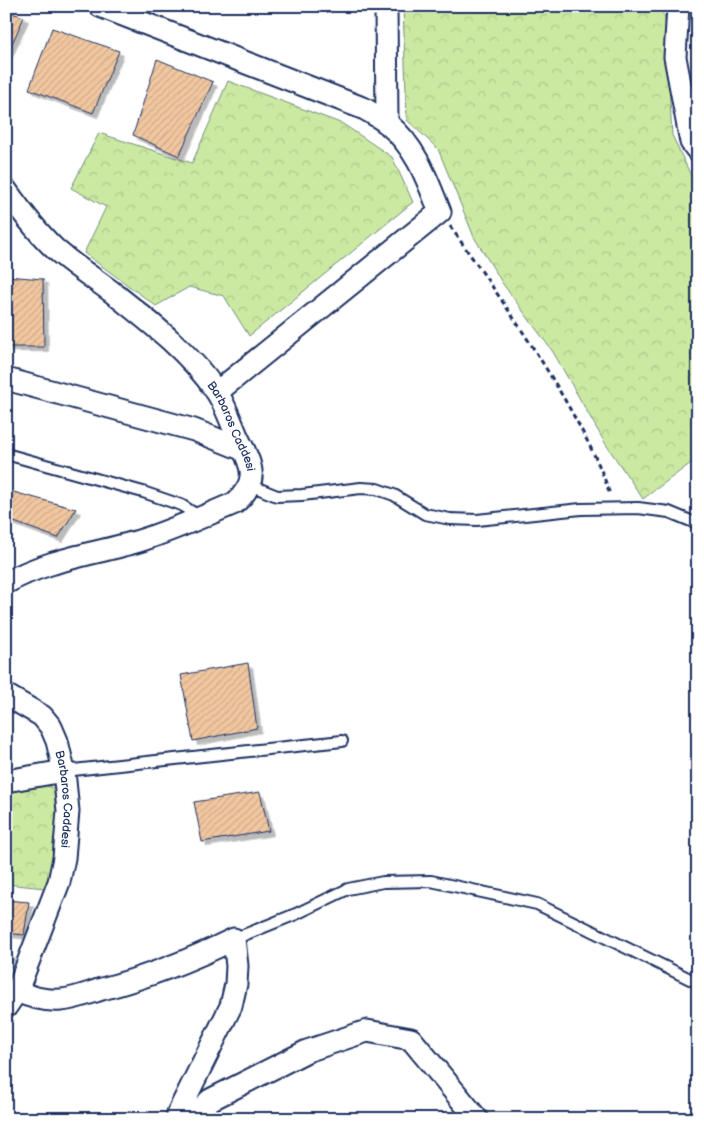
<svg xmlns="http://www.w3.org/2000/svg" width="704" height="1125" font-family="'Balsamiq Sans',sans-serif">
<defs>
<pattern id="forest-crowns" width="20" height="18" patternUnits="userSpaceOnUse" patternTransform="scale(1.25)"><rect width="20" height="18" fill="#cbe9a1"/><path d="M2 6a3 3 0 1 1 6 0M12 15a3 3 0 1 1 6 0" fill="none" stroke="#aec88d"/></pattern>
<pattern id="building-hatch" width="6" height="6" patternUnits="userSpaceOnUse" patternTransform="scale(1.25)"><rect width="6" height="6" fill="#f1c7a0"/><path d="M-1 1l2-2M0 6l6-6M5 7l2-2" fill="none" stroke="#ceab8c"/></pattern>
<filter id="shadow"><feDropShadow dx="4.5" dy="4.5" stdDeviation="0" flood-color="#0004"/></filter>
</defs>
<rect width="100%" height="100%" fill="#fff"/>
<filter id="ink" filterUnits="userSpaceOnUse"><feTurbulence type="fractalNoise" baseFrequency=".02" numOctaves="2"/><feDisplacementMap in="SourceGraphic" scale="10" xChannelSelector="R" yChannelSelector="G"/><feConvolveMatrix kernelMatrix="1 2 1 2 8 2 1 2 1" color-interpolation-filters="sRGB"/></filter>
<g filter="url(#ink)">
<!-- forest -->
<path fill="url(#forest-crowns)" stroke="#738c80" d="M403,6H657L665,17L672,135L694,182L698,184V460H695L643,499L605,443L553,352L503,284L474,237L438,149L407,120Z
M228,81L343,124L392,157L413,202L249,336L224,296L189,287L156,306L84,253L106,207L71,188L99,133L192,163Z
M37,782L55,789L60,805L58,850L45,888L6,884V788Z"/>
<!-- building -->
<path fill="url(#building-hatch)" stroke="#1b2f5e" filter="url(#shadow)" d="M6,11L24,17L6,57Z
M52,28L119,51L93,113L29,89Z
M157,59L213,82L179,156L133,135Z
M6,276L43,279L44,347H6Z
M6,490L76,509L58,538L6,519Z
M248,663L257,728L193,741L181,675Z
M260,792L269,831L202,842L194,802Z
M6,900L29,902L24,935L6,933Z
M6,952L11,955L6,963Z"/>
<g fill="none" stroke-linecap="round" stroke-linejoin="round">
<!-- service casing -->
<g stroke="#1b2f5e" stroke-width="14">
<path id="service" d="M6,454L143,492L181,505L200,517
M250,485L277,496L302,495L361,488L377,489L394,495L425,514L450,519L477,520L581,509L638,508L669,512L698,524
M64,771L342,741
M234,939L296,914L348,889L383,882L431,881L537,904L698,983"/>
</g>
<!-- minor casing -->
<g stroke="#1b2f5e" stroke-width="25">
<g id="minor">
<path d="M100,6L365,109C373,114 381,118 388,124C416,147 427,179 440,212L217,392"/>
<path d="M386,6L387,123"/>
<path d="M678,6L675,57L691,142L698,151"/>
<path id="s1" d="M6,190C21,211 36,231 55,249C73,265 93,278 112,292C150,322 189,352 216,391C225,404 231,422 237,436C250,463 262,479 235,503C205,516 173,530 142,540C97,554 47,559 6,583"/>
<path d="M6,379L194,430L244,450"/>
<path id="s2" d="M6,695L42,716L51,727L57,741L64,771L68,811L64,858L59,882L17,991L6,1007"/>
<path d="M6,781L64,771"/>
<path d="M17,991C32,998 46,1001 61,1000C75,999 89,993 102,989C148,977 191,960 234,939L237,966L236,984L231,1006L178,1113V1119"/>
<path d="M192,1119L210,1100L307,1051L367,1031L411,1039L477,1119"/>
</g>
</g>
<!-- path -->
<path stroke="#1b2f5e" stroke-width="3" stroke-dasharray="5 4" stroke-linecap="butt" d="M450,226C492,286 534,345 570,409C585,436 601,465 610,495"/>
<!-- service -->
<use href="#service" stroke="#fff" stroke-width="10"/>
<!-- minor -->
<use href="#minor" stroke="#fff" stroke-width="21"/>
</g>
</g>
<g text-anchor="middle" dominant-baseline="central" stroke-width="4" stroke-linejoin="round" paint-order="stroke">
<!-- street labels -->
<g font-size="12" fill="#1b2f5e" stroke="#fff">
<text stroke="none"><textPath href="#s1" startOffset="331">Barbaros Caddesi</textPath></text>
<text stroke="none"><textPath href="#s2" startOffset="130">Barbaros Caddesi</textPath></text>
</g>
</g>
<!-- margin -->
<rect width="704" height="1125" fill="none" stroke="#fff" stroke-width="25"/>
<rect x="12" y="12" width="679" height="1100" fill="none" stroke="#1b2f5e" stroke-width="2" filter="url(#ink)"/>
</svg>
